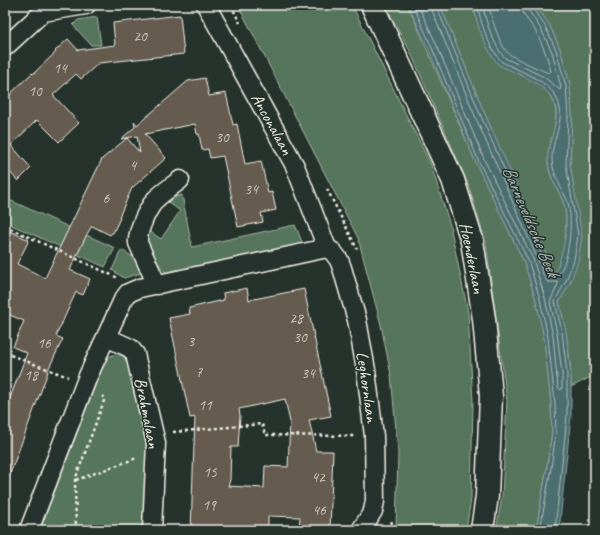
<svg xmlns="http://www.w3.org/2000/svg" width="600" height="535" font-family="Caveat,sans-serif">
<rect width="100%" height="100%" fill="#26332d"/>
<filter id="ink" filterUnits="userSpaceOnUse"><feTurbulence type="fractalNoise" baseFrequency=".025" numOctaves="2"/><feDisplacementMap in="SourceGraphic" scale="8" xChannelSelector="R" yChannelSelector="G"/><feConvolveMatrix kernelMatrix="1 2 1 2 8 2 1 2 1" color-interpolation-filters="sRGB"/></filter>
<g filter="url(#ink)">
<!-- green -->
<path fill="#56755d" stroke="#a5b3a2" d="M238,5H352L431,165L450,225L468,312L473,402L471,499L466,530H396L398,452L391,375L381,325L358,238Z
M385,5H408L476,163L524,262L536,300L544,338L551,403L552,432L547,467L536,530H496L502,497L507,401L486,243L468,184L410,51Z
M440,5H474V13L539,85C564,102 555,123 550,149C549,152 548,157 548,161C548,176 559,190 564,204C568,219 566,265 552,274L548,259L484,112Z
M535,5H595V375L571,387C571,358 566,330 559,302L570,283L575,197L570,164L572,117L570,85L560,49L549,24Z
M97,17L101,45H91L73,25L78,20Z
M182,195L192,247L295,225L303,244L171,273L165,272C159,264 144,247 146,237C147,235 148,233 149,231L161,239L180,211L168,202L172,198Z
M5,198L115,248L105,267L5,222Z
M121,250C134,257 138,258 141,273L124,278L112,270Z
M118,353L125,358L130,367L146,439L147,453L142,530H40L100,373L108,357Z"/>
<!-- water -->
<path fill="#4b6e71" stroke="#8fa2a1" d="M408,5H440L484,112L535,227L548,259L552,274C558,270 559,262 561,256C566,240 568,220 564,204C559,190 549,177 548,162C546,142 562,121 554,102C547,84 515,73 499,65C487,52 475,23 474,5H535L549,24L560,49L570,85L572,117L570,164L582,236L578,261L570,283L559,302L566,331L571,374V416L559,530H536L547,467L552,432L551,403L544,338L536,300L524,262L476,163L427,45Z"/>
<g fill="none" stroke-linecap="round" stroke-linejoin="round">
<!-- shore -->
<path stroke="#b0bdb8" stroke-width="1" d="M413,5L430,43L479,162L528,260L540,299L548,338L555,403L556,432L551,468L540,530
M418,5L435,41L484,159L533,259L545,298L553,336L558,388L561,390L562,388V374L557,333L550,302L558,284L557,282H548L544,277L539,262L475,116L432,10L431,5
M436,5L480,114L544,260L548,274L551,277L554,278C570,269 573,219 568,203C563,189 553,176 552,160C551,140 566,121 558,101C551,81 519,71 502,62C490,50 479,21 478,5
M483,5C484,19 495,48 505,58L544,77L560,90L561,87L552,52L541,29L528,10L527,5
M489,5C490,15 500,45 507,52C511,57 543,71 549,73L551,71C547,57 543,45 536,32C531,23 522,16 521,5
M532,5L533,9L545,26L556,50L566,86L568,117L566,165L578,235L574,260L566,281L555,301L562,332L567,374V416L555,530"/>
</g>
<!-- building -->
<path fill="#655b4f" stroke="#f4f1e8" fill-rule="evenodd" d="M180,15L184,54L99,63L81,79L76,74L53,95L79,123L59,142L37,120L11,145L31,168L18,181L5,167V99L32,73L33,74L56,52L55,51L68,39L78,50L115,45L113,23Z
M205,78L209,96L226,93L233,125L237,124L245,164L261,161L268,193L272,192L276,210L261,213L263,222L238,227L223,156L210,158L208,149L202,150L199,134H197L195,124L145,134L166,158L132,188L119,217L120,218L113,233H112L110,235L92,226L87,234L70,270L90,279L83,295L76,292L56,336L63,339L47,372H48L7,482L5,481V411L27,353L13,347L24,321L5,313V229L29,240L17,264L45,278L102,159L127,138L140,153L137,136L121,139L135,127L134,121L137,125L188,81Z
M247,288L249,300L304,289L331,416L309,420L316,451H333L330,530H299L300,517L268,516V526H258V530H191L195,417L190,418L169,318L190,314L189,308L224,300L223,293ZM285,399L290,422L288,467L265,466L264,488L228,486L230,480L231,447H238L240,416L239,409Z"/>
<g fill="none" stroke-linecap="round" stroke-linejoin="round">
<!-- street casing -->
<g stroke="#f4f1e8" stroke-width="21">
<path id="street" d="M206,5L295,166L327,248
M5,47L43,12L86,5
M327,248L333,252L339,260L342,268L357,320L366,370L374,436L375,501L373,511L361,530
M157,285L138,243C137,231 147,210 155,200C162,193 171,187 180,180
M106,337L130,348L135,354L156,443L152,530
M29,530L88,376L123,300L128,293L140,288L327,248"/>
</g>
<!-- secondary casing -->
<g stroke="#f4f1e8" stroke-width="25">
<path id="secondary" d="M372,5L453,180L472,241L484,319L491,396L487,496L482,530"/>
</g>
<!-- path -->
<path stroke="#f4f1e8" stroke-width="2.5" stroke-dasharray="3 3" stroke-linecap="butt" d="M231,5L240,23
M327,189L357,249
M5,226L118,278
M5,353L68,377
M173,432L262,424L265,435L354,436
M76,480L137,458
M76,530L75,480L105,398L100,395
M391,530L392,519"/>
<!-- street -->
<use href="#street" stroke="#26332d" stroke-width="18"/>
<!-- secondary -->
<use href="#secondary" stroke="#26332d" stroke-width="22"/>
</g>
</g>
<g text-anchor="middle" dominant-baseline="central" stroke-width="3" stroke-linejoin="round" paint-order="stroke">
<!-- number labels -->
<g font-size="15" fill="#d0ccc2">
<text x="140" y="36">20</text>
<text x="60" y="68">14</text>
<text x="35" y="91">10</text>
<text x="222" y="137">30</text>
<text x="133" y="165">4</text>
<text x="251" y="189">34</text>
<text x="106" y="198">6</text>
<text x="296" y="318">28</text>
<text x="300" y="337">30</text>
<text x="191" y="341">3</text>
<text x="44" y="343">16</text>
<text x="199" y="372">7</text>
<text x="308" y="373">34</text>
<text x="31" y="375">18</text>
<text x="205" y="405">11</text>
<text x="210" y="472">15</text>
<text x="318" y="477">42</text>
<text x="209" y="505">19</text>
<text x="319" y="510">46</text>
</g>
<!-- street labels -->
<g font-size="17" fill="#f4f1e8" stroke="#26332d">
<text transform="translate(272 124) rotate(61)">Anconalaan</text>
<text transform="translate(472 258) rotate(79)">Hoenderlaan</text>
<text transform="translate(367 387) rotate(82)">Leghornlaan</text>
<text transform="translate(147 413) rotate(79)">Brahmalaan</text>
</g>
<!-- water labels -->
<g font-size="18" font-style="italic" fill="#b0bdb8" stroke="#26332d">
<text transform="translate(531 221) rotate(67)">Barneveldsche Beek</text>
</g>
</g>
<!-- margin -->
<rect width="600" height="535" fill="none" stroke="#26332d" stroke-width="20"/>
<rect x="10" y="10" width="580" height="515" fill="none" stroke="#f4f1e8" stroke-width="1.5" filter="url(#ink)"/>
</svg>
